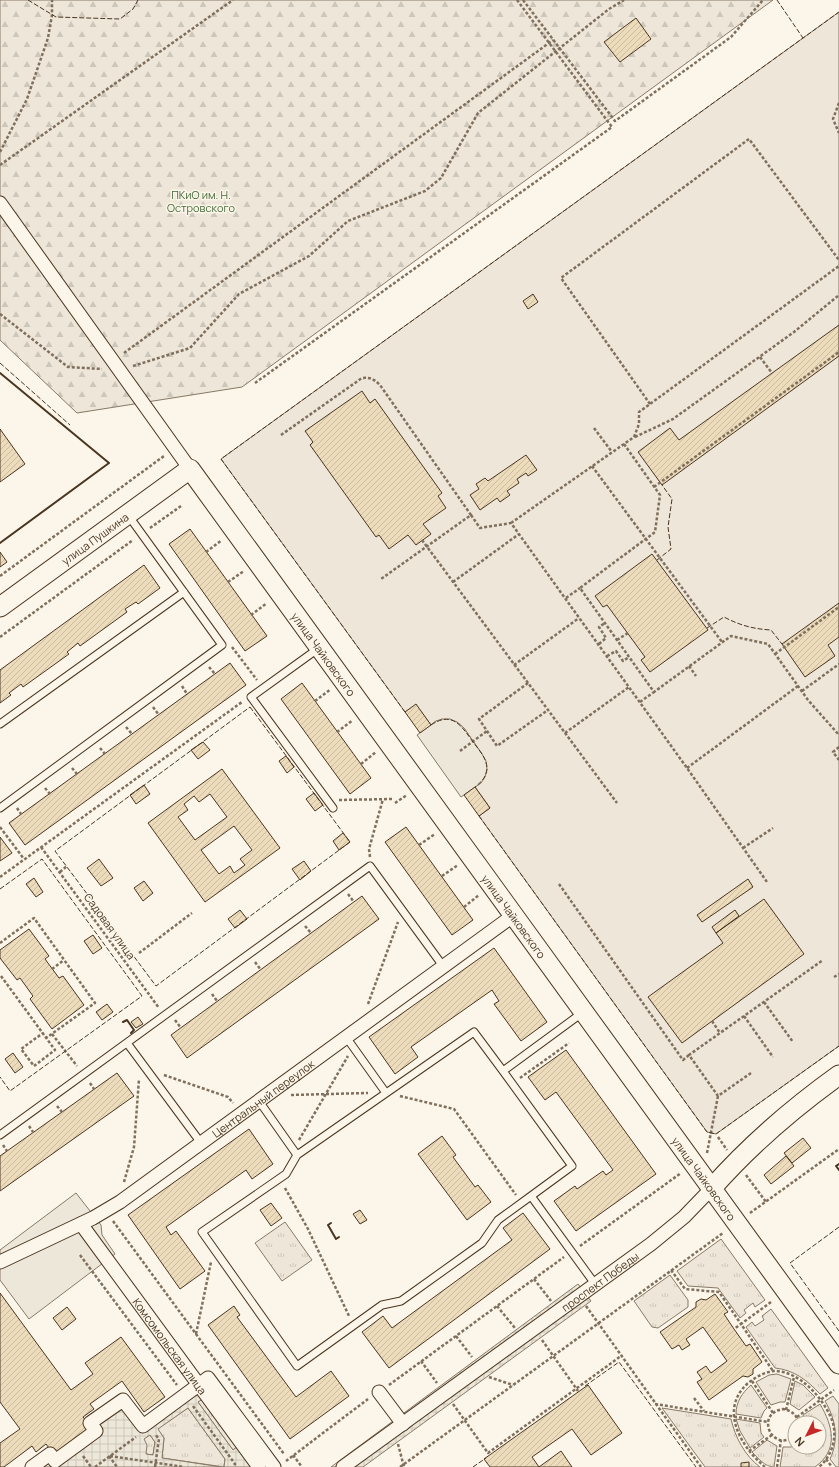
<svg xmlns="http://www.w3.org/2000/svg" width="839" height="1467" font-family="Manrope,sans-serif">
<defs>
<pattern id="grass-tufts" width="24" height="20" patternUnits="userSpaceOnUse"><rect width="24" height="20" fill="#ede6d9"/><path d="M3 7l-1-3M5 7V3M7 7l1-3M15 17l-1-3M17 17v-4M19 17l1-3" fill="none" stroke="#cdc6ba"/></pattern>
<pattern id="forest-firs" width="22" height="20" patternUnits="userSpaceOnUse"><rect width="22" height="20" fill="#ede6d9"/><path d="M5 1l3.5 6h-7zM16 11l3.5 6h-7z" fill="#cdc6ba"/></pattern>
<pattern id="plaza-grid" width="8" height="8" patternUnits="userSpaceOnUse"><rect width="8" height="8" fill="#ede7d9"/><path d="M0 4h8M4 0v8" fill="none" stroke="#cdc7ba"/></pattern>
<pattern id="building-hatch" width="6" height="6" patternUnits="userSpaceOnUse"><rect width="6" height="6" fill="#ecdcbc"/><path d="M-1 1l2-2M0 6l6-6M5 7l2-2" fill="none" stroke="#ccbda1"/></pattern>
</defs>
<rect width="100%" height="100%" fill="#fbf6e9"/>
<!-- grass -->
<path fill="url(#grass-tufts)" stroke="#887966" d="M285,1222L312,1260L282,1281L255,1243Z
M721,1239L765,1300L755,1307L753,1303L744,1310L746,1313L740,1318L718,1288L688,1286L677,1271Z
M670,1275L688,1300V1307L658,1328L652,1327L634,1301Z
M771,1309L828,1388L820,1394C807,1380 794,1370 775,1368L746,1327L752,1322L755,1326L764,1320L762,1316Z
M777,1374L791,1379L785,1402H780L771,1405L756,1382L769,1375Z
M795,1381L803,1385L815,1397L799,1410L790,1404Z
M751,1385L767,1408L764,1411L761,1418L736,1414C736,1402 742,1393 751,1385Z
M833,1396L839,1404V1467H836L830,1459C839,1440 836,1420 825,1401Z
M203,1398L238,1446L233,1450L198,1402Z
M820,1404C833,1426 839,1450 815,1467H780L783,1447H791L795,1445V1447H819V1423H805L803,1415Z
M188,1408L225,1459L224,1467L162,1458L164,1438L157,1429Z
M662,1408L731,1419C735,1437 745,1456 760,1467H705Z
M736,1419L760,1423L761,1433L764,1437L750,1448L740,1431Z
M150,1435L155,1442L153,1455L146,1454L143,1439Z
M767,1440L777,1446L774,1467C765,1467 758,1458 752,1452Z"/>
<!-- forest -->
<path fill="url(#forest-firs)" stroke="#887966" d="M0,0H773L242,387L77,413L0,340Z"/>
<!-- pitch -->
<path fill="#ede6d9" stroke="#887966" d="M839,12V1046L716,1134L707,1132L479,816L490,808L475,787L481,783L482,754L464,728L457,722L436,721L431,725L416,705L405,712L221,459Z"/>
<!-- parking -->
<path fill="#ede7d9" stroke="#887966" d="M442,719H450L457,722L464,728L482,754L486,761L487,769L485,777L481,783L461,797L417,735L436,721Z
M76,1193L101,1225L102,1235L115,1254L29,1319L0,1280V1250Z"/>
<!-- plaza -->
<path fill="url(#plaza-grid)" stroke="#887966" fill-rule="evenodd" d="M578,1284L591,1301L363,1467H331Z
M208,1378L274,1467H224L225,1459L188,1408L158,1429L164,1438L162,1458L221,1467H32L123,1400L143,1425ZM203,1399L238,1446L233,1450L198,1402ZM150,1435L155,1442L153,1455L146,1454L147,1445L144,1439Z"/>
<!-- building -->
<path fill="url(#building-hatch)" stroke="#4a3520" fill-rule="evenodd" d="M636,18L651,39L620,62L604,42Z
M533,294L538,302L528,309L523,301Z
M839,325V356L662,485L638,452L670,428L679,440Z
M362,391L370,403L375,399L442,493L438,496L446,508L423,524L431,534L416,545L408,535L389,549L379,535L376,537L310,445L313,442L305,431Z
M0,429L25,464L0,482Z
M526,455L537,470L528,476L526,473L517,479L519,483L507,491L510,495L500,502L497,498L480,510L470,495L479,489L476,484L485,478L488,481Z
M190,529L267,636L245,651L169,544Z
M0,552L7,562L0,567Z
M652,554L708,630L650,672L641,660L645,657L607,605L603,607L595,596Z
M144,565L160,588L138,604L136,602L125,609L127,612L80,646L78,643L67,652L69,654L23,687L21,684L9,693L11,695L0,703V670Z
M839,603V637L828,645L835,656L805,677L782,644Z
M230,663L246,685L25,845L9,823Z
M302,683L371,778L350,794L281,699Z
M416,704L431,725L420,733L405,712Z
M203,742L210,750L198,759L191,750Z
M286,756L294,767L287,773L279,761Z
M222,769L280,848L205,902L148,823ZM210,794L227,817L195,840L178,817L188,810L184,804L194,796L199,802ZM234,826L252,850L240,859L245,865L234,873L230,866L219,874L201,850Z
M144,785L150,794L136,804L130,795Z
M475,787L490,808L479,816L464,795Z
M314,793L323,805L315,811L306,799Z
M406,827L473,920L452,935L385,842Z
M343,833L350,842L339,850L333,841Z
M0,837L12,853L0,861Z
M99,859L113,878L101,886L87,868Z
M304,861L311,871L300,880L292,869Z
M34,878L43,892L36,897L26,884Z
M748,879L753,887L702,922L697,915Z
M144,881L153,893L143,901L134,888Z
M362,896L379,919L187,1058L171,1035Z
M764,899L804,954L682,1043L648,997L723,943L716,933Z
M240,910L247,919L235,928L228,919Z
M735,910L739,916L716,933L712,927Z
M29,929L49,956L45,959L59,978L63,976L84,1005L52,1029L30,999L33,996L20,978L17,980L0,958V950Z
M93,935L102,948L93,954L84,941Z
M494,948L547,1022L521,1041L494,1004L499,1001L492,990L411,1047L418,1057L395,1074L369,1037Z
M107,1004L113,1012L102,1020L96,1012Z
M138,1017L143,1024L136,1028L131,1022Z
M566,1050L656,1174L576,1231L554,1201L575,1186L577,1189L603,1171L606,1175L613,1170L556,1092L545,1100L528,1077Z
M13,1053L23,1067L15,1073L5,1059Z
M117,1073L134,1096L0,1191V1156Z
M249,1129L273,1164L252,1179L246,1170L166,1227L171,1235L176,1231L205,1271L180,1289L128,1215Z
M442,1136L456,1155L453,1157L475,1187L478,1185L491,1202L467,1220L418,1154Z
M803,1138L811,1148L792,1163L784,1153Z
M786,1156L794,1166L771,1184L764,1175Z
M271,1203L282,1218L271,1226L260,1210Z
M360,1210L367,1220L360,1224L353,1214Z
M523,1213L550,1249L389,1368L362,1332L383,1316L392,1328L512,1240L503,1228Z
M0,1293L71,1390L93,1374L85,1363L121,1337L165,1397L144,1412L122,1381L90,1404L94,1409L83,1417L91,1427L54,1455L46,1444L36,1452L32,1446L4,1467H0V1443L20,1429L0,1402Z
M715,1294L728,1312L724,1314L734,1329L746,1346L750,1344L762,1362L753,1369V1374L748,1377L743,1376L709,1400L697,1382L702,1379L697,1372L706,1366L711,1373L727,1361L703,1327L686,1339L690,1345L682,1350L679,1345L672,1349L660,1332L696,1307V1302L701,1299L706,1300Z
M234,1306L240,1315L237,1317L296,1397L331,1371L349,1396L290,1439L208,1325Z
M67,1307L76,1319L62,1330L53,1318Z
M588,1385L622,1433L591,1455L572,1429L532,1457L539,1467L561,1451L572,1467H490L484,1459Z
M749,1462V1467H741V1463Z"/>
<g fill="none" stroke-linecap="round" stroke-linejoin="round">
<!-- lane casing -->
<g stroke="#4a3520" stroke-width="9">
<path id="lane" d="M319,648L251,697L333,808
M0,724L184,592
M0,808L222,645L128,515
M582,1013L503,1071L474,1032L297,1155L286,1174L202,1232L297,1366L382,1305L401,1301L482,1243L498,1220L531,1196L595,1284
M346,1037L386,1093
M127,1043L201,1143
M503,1071L572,1166L531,1196
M259,1101L297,1155
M0,1135L370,866L443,966"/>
</g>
<!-- street casing -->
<g stroke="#4a3520" stroke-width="15">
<g id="street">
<path d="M0,203L190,469"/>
<path id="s1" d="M81,1224L259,1467"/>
<path id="s2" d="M0,1262L93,1218L120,1202L514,915"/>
<path d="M379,1392L403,1424"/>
<path d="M32,1467L50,1454L55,1461L96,1431L90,1423L123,1400L143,1426L208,1378L274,1467"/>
<path id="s3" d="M343,1467L651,1244L684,1217L712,1188"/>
</g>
</g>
<!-- secondary casing -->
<g stroke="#4a3520" stroke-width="21">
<g id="secondary">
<path id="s4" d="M0,607L190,469L839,1364"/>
<path d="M712,1188C750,1145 793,1108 839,1075"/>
</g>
</g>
<!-- path -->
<path stroke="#7f6f5c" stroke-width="2.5" stroke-dasharray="3 2" stroke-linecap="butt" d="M523,0L615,121L731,37L763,0
M839,103L833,119L839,133
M0,152L27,99L48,38L52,15V0
M0,165L233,0
M0,314L68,367L102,369
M124,353L553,40
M760,357L772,373
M133,366L190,348L239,294L309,256L348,221L425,191L441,178L478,113L609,9L624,0
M255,383L612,127L517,0
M650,404L561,278L749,139L839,260
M594,428L612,452
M281,435L362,378C370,377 374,379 380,385L471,515L381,579
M635,437L673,419L794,332L839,295
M624,444L660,495L655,532L580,588L654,692L731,636L768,644L808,700L839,735
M592,466L722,642
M654,487L839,352
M471,515L480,528L511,523L687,768L767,882
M511,523L634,437L639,424V412L839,266
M150,528L181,506
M422,540L617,803
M206,552L222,540
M0,576L164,456
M228,582L244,571
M453,582L519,534
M566,598L580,588
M251,615L267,603
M0,637L133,540
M617,640L628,633
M599,644L606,638L599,627L605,623
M232,647L257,680
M775,654L839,607
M607,656L616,651L623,661L629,657
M514,665L579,618
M689,666L696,676
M209,667L215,674
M528,683L479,719L497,746L548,710
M182,686L187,694
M802,691L839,664
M315,701L331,689
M640,702L654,692
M153,707L159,715
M126,727L132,734
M337,732L353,720
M565,733L629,687
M839,747L833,752L839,760
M100,748L105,754
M460,751L487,731
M361,764L376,752
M72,768L77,774
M687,768L798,686
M45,788L50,794
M339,800L392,799
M395,803L407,795
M17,808L21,814
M0,827L24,859
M419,845L435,834
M41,847L159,1008
M743,848L773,828
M370,857L369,849L383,799
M60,872L67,866
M442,876L458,865
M0,877L242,702
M559,884L683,1060L689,1055
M348,894L354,902
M464,907L479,895
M305,926L311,933
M0,943L34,918L95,1003L46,1038
M139,953L192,913
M255,962L261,970
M52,969L64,960
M1,976L55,1050L34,1066L21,1049L43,1033
M834,977L839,974
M212,994L217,1001
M764,1002L793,1042
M368,1004L398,922
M744,1016L773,1057
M175,1020L181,1028
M712,1021L720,1033
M52,1034L77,1066
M751,1073L718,1096L689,1055L823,960
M164,1075L228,1097L233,1103
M520,1078L569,1043
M90,1083L94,1089
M291,1095L368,1093
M400,1096L454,1109L516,1195
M57,1106L62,1112
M29,1126L33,1132
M718,1137L727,1150
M299,1140L348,1056
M3,1145L7,1151
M707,1153L718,1096
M746,1175L766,1202
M124,1182L134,1147L139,1079
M285,1188L308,1229L349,1316
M750,1213L839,1149
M113,1221L284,1454
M580,1246L681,1173
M80,1255L177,1385
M671,1270L685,1289L719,1292L741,1324L734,1329
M534,1279L551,1301
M771,1302L741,1324L773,1371
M497,1306L515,1328
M586,1306L701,1467
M196,1334L211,1262
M456,1336L472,1357
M542,1340L578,1391
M421,1361L437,1383
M489,1377L513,1385
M752,1381L773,1413
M389,1385L564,1257
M694,1398L704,1411
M453,1404L488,1453L621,1356
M655,1404L768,1422
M193,1406L235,1464L234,1467
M786,1410L794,1377
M797,1417L834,1390
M795,1435C774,1455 753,1414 783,1409C792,1411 796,1414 799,1423
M398,1444L404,1467
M749,1451L772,1435
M293,1455L302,1467
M83,1456L91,1467
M109,1456L117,1467
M110,1456L184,1467
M826,1459L832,1467
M286,1461L368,1399
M95,1467L136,1437
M155,1467L159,1439L155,1434
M400,1467L723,1233
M765,1467C741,1447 719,1410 747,1384C754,1378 764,1372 774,1371C800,1371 823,1398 832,1420C838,1437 832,1456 819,1467
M777,1467L781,1440"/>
<!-- lane -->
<use href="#lane" stroke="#fbf6e9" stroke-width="7"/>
<!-- street -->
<use href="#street" stroke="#fbf6e9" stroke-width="13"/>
<!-- secondary -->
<use href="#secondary" stroke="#fbf6e9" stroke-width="19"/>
<!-- fence -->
<path stroke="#4a3520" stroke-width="1" stroke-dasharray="5 2" stroke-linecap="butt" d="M28,0L56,17L120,19L133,9L138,0
M777,0L803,38
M0,363L70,425
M657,560L671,549L668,527L672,499L662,485
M707,628L724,617C739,625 753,629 771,630L782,644
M250,707L350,842L156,986L55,851Z
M405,712L221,459L839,12
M431,725C452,711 461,725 473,742C479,750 487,758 487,769C486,778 481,782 475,787
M479,816L707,1132L716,1134L839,1046
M0,889L42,859L142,996L10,1091L0,1077
M839,1227L790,1263L839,1331
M585,1386L619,1362L696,1467
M473,1467L486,1458"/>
<!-- wall -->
<path stroke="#4a3520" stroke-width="2" d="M0,373L109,463L0,543
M123,1022L127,1020L134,1030L131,1033
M839,1164L836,1166L839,1170
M331,1223L328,1225L336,1239L339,1237"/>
</g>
<g text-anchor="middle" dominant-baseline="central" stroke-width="3" stroke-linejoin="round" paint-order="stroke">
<!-- park labels -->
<g font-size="11" fill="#436837" stroke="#fbf6e9">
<text x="201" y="194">ПКиО им. Н.<tspan x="201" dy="13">Островского</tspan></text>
</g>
<!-- street labels -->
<g font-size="11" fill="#4a3520" stroke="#fbf6e9">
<text stroke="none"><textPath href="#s4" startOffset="117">улица Пушкина</textPath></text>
<text stroke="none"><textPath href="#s4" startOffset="463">улица Чайковского</textPath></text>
<text stroke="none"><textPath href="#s4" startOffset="787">улица Чайковского</textPath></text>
<text transform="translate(110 926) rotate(54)">Садовая улица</text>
<text stroke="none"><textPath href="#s2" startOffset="311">Центральный переулок</textPath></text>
<text stroke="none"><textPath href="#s4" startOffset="1111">улица Чайковского</textPath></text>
<text stroke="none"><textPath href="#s3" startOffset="317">проспект Победы</textPath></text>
<text stroke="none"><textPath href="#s1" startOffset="151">Комсомольская улица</textPath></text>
</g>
</g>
<!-- north arrow -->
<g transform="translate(807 1435) rotate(228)"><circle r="19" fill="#fbf6e9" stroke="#b4a999"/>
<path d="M0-3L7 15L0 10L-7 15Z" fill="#c62828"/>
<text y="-6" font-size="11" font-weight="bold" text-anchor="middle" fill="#4a3520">N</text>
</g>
</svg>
